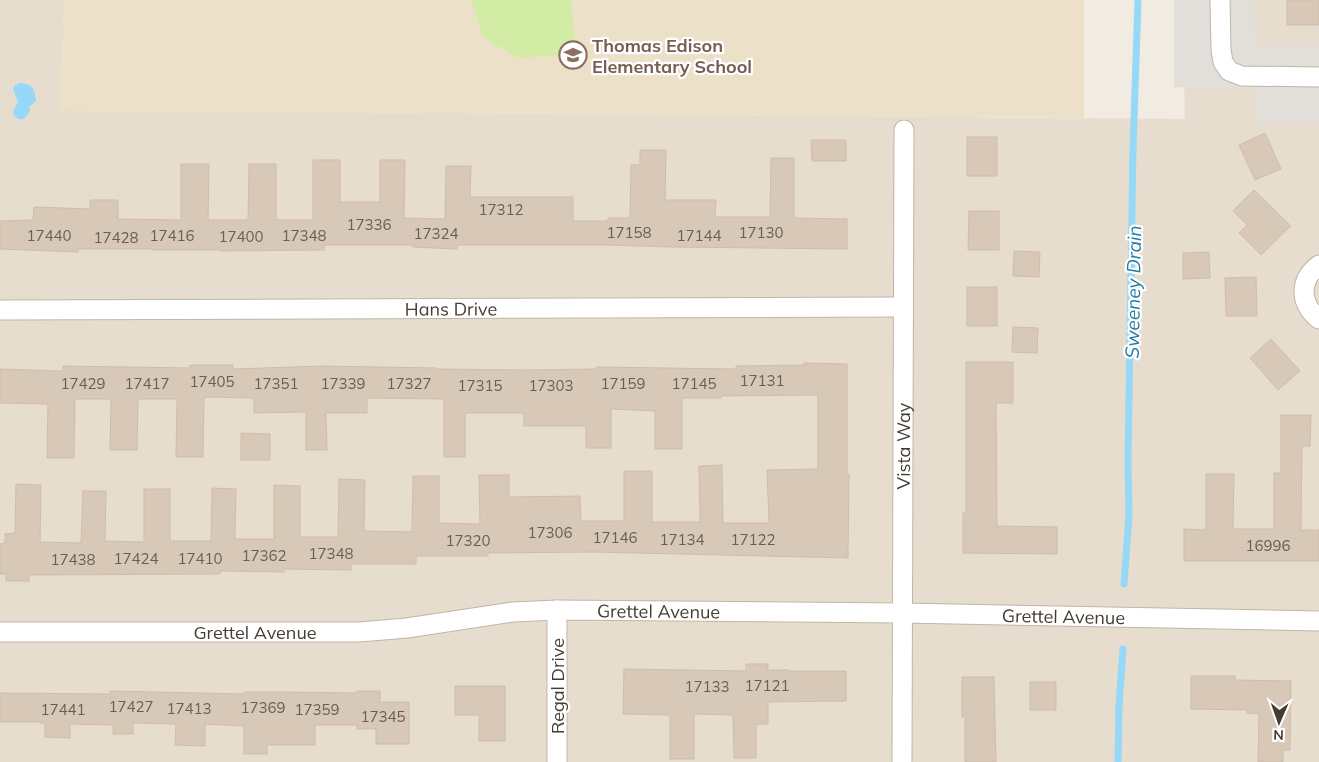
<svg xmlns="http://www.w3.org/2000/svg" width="1319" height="762" font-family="Mulish,sans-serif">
<rect width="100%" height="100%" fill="#f2ebe1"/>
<!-- residential -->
<path fill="#e7ddce" d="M0,0H64L61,110L1185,119L1182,0H1319V762H0Z"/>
<!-- education -->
<path fill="#ede0c9" d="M64,0H1084V118L60,110Z"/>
<!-- green -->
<path fill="#d2eca5" d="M471,0H571L576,54L518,58L484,38Z"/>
<!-- parking -->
<path fill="#e2deda" d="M1174,0H1253L1254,45H1319V123L1257,124V88L1174,87Z"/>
<!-- water -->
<path fill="#96d8f7" d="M20,83C33,84 35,89 36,101L29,107L30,111L24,119H19L14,116L13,111L18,102L13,89L15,85Z"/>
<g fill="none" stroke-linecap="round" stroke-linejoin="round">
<!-- stream -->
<path stroke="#96d8f7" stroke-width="7" d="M1124,584L1129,515L1128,462L1133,150L1138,0
M1118,762L1119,706L1123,649"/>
</g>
<!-- building -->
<path fill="#d8c8b8" stroke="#d0bda8" d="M1287,0H1319V25H1287Z
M1265,133L1281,169L1255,180L1239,145Z
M967,137H997V176H967Z
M811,140H846V161H812Z
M640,150H666L665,200H716L715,217H770L771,158H794V218L847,219V249L671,247L607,245H457V249L413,247V245H324V250L220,251V250H152V249H78V252L0,249V221L33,220L34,207L90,209V200H118V219L181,220V164H209L208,220H248L249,164H276V220H313V160H340V202H380V160H405L404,218L445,219L446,166H471L470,197H573V221H608V218H630L631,165H640Z
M1254,190L1291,226L1261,255L1239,233L1247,225L1233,211Z
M969,211H999V250H968Z
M1014,251L1040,252L1039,277L1013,276Z
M1209,252L1210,278L1183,279V253Z
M1256,277L1257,316H1226L1225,278Z
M967,287H997V326H967Z
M1013,327L1038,328L1037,353L1012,352Z
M1271,339L1300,371L1278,390L1250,358Z
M966,362H1013V403H996L997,526L1057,527V554L963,553V513H966Z
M804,363L847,364V474H849L848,558L594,552L488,553V556H416V564H351V570L284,569V572L220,571V574L29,575V581H6V574H0V544L5,543V534L15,533L16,484L41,485L40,542L81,543L83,491H106L105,541L144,542V489H170V541H211L212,488L236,489L235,539H274V485L300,486V537H338L339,479L365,480L364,531L412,532L413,476H439V523L480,524L479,475H509V497L580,496L581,521H624V471H652V522H700L699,466L722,465L723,523H769L767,470L818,469V395L721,396V398H682V449H655V411L611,409V448H586V426H524V413H465V457H444V399L367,398V413H326L327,450H306V412L254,413V398L204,397L203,457H176L177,399H138L137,450H110L111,399H75L74,458H47L48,404L0,403V369L63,371V366L190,368V365H233V369L322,366L436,368V369L524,370L596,369V367L736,369V366L804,365Z
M1281,415H1311L1310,446H1302L1301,530H1319V561H1184V529L1206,530V474H1234L1233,529H1274V473H1281Z
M241,433L270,434V460H241Z
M746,664H768V670H789V671H846V701L768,702V724H756V758H734L733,715L694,714V759H670V715L623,714L624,669L746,671Z
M1191,676H1235V680L1291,681L1290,750H1283V762H1258L1259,714L1247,713V710L1191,709Z
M962,677H994L996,762H965V717H962Z
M1030,682H1056V710H1030Z
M455,686H505V741H479V715H455Z
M110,691L244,694V692H282L357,693V691H380V702H409V744H376V729H357V725H315V745H267V754H244V726L205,724V746L175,745L176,724L133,723V734H113V725L70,724V738L45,737V723H41V722H0V693L110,694Z"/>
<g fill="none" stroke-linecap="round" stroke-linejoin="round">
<!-- street casing -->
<g stroke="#c1b5a6" stroke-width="21">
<g id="street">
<path d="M1220,0L1221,50L1223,62L1229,71L1242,76L1319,77"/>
<path d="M1319,265C1299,280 1299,303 1319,319"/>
<path id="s1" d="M0,310L903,307"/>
<path id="s2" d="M0,632H359L407,628L513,612L557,610L902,613L1319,621"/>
<path d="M557,762V610"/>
<path id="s3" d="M902,762L904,130"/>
</g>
</g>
<!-- street -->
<use href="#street" stroke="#fff" stroke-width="19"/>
</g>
<!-- icons -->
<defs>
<g id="school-ring" transform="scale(1.4375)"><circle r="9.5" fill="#fff" stroke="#8d6e63" stroke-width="1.5"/><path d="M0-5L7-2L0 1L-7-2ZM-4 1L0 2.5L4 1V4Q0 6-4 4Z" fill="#8d6e63"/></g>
</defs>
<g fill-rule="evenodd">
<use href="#school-ring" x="573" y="55"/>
</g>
<g text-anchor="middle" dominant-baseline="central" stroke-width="4.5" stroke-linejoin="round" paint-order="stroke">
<!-- number labels -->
<g font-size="15" fill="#695e53">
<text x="501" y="209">17312</text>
<text x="369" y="224">17336</text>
<text x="629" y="232">17158</text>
<text x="761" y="232">17130</text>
<text x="436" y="233">17324</text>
<text x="49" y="235">17440</text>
<text x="172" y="235">17416</text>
<text x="304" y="235">17348</text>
<text x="699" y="235">17144</text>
<text x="241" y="236">17400</text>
<text x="116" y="237">17428</text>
<text x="762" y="380">17131</text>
<text x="212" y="381">17405</text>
<text x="83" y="383">17429</text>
<text x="147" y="383">17417</text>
<text x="276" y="383">17351</text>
<text x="343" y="383">17339</text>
<text x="409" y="383">17327</text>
<text x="623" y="383">17159</text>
<text x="694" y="383">17145</text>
<text x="480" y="385">17315</text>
<text x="551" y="385">17303</text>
<text x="550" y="532">17306</text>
<text x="615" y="537">17146</text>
<text x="682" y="539">17134</text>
<text x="753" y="539">17122</text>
<text x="468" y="540">17320</text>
<text x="1268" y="545">16996</text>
<text x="331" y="553">17348</text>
<text x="264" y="555">17362</text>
<text x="136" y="558">17424</text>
<text x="200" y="558">17410</text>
<text x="73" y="559">17438</text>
<text x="767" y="685">17121</text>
<text x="707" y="686">17133</text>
<text x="131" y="706">17427</text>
<text x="263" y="707">17369</text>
<text x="189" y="708">17413</text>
<text x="63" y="709">17441</text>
<text x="317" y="709">17359</text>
<text x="383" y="716">17345</text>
</g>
<!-- education labels -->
<g font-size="18" font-weight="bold" fill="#785e54" stroke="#fff" text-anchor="start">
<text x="592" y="45">Thomas Edison<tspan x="592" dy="21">Elementary School</tspan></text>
</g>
<!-- street labels -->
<g font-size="18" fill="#443b31" stroke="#fff">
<text stroke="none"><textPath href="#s1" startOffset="451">Hans Drive</textPath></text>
<text stroke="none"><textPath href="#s3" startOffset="316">Vista Way</textPath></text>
<text stroke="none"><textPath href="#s2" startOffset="660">Grettel Avenue</textPath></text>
<text stroke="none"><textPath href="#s2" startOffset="1065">Grettel Avenue</textPath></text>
<text stroke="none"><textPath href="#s2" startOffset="255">Grettel Avenue</textPath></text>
<text transform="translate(557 686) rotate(-90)">Regal Drive</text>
</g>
<!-- water labels -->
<g font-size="19" font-style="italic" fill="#207ba7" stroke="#fff">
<text transform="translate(1133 292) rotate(-89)">Sweeney Drain</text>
</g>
</g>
<!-- north arrow -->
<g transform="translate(1279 722) rotate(182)" stroke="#ffffff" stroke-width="4" paint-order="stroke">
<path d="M0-4L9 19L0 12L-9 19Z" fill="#443b31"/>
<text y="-8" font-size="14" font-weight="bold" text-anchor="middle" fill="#443b31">N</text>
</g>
</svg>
